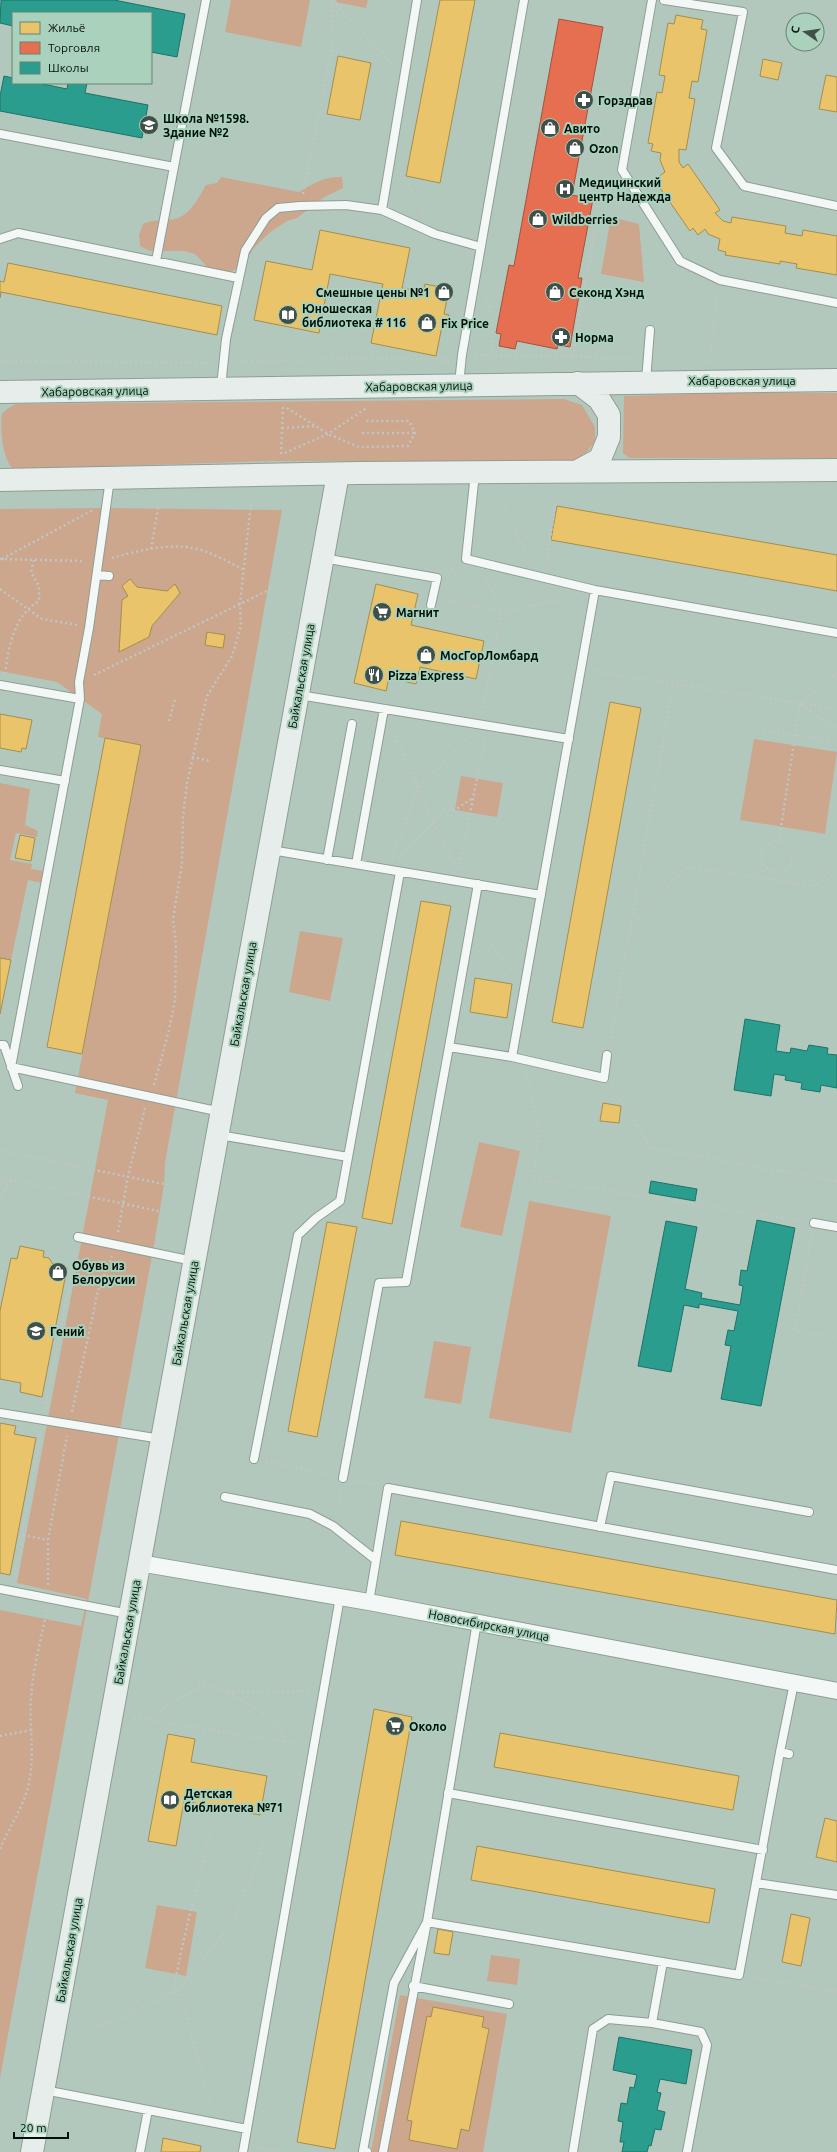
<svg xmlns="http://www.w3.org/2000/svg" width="837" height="2152" font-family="Ubuntu,sans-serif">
<rect width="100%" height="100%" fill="#b2c8bd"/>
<!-- green -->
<path fill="#cda68e" d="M231,0H310L301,47L225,32Z
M337,0H368L366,8L336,2Z
M221,177L299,192C314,183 325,176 342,177L343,188L323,198L297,218L287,221L269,233L254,248L242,266L232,271L221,273L210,270L195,254L184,251H150L140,246L139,235L143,224C154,219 162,221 174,219C189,217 199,197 206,185L217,183Z
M611,217L639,224L644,282L601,274Z
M723,393H837V458H629L623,453L624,396Z
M564,399L582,405L595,427V441L587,452L571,462L272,461L16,469L12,468C2,456 0,429 2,414C5,410 11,407 15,404Z
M103,508L282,510L165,1163L164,1185L154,1245L0,2078V1610L81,1626L87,1599L17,1583L108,1100L75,1093L141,745L98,737L102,714L57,682L0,671V509Z
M754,739L837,752L825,834L740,820Z
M461,776L503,783L497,817L455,810Z
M0,783L30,789L25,825L38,831L37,837L16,833L10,860L32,864L31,869L44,871L42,883L28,880L11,960L0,958Z
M300,931L343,938L330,1001L289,992Z
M479,1142L520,1151L502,1236L460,1227Z
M529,1201L611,1216L571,1433L489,1418Z
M434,1341L471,1347L461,1404L424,1398Z
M157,1905L197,1912L186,1976L145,1968Z
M491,1955L520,1959L517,1985L487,1981Z
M400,1995L507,2014L483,2152H371Z"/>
<!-- homes -->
<path fill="#e9c46a" stroke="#a48e4d" d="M440,0H475L440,183L406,176Z
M676,15L703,20L701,29L707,30L698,82L692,81L689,98L695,99L686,150L679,149V162L683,168L688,164L720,210L715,213L723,221L731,223L732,217L786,226L785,233L802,236L803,230L837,236V275L796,268L797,264L780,261V264L725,255L726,252L718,250L720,239L708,234L705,229L698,235L693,228L690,231L658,185L662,182L658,177L665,172L660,160L661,153L651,151L653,144L648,143L657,92L662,93L665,76L659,75L668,23L674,24Z
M338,56L371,63L360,120L327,114Z
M763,59L782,63L778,80L760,76Z
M826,75L837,77V112L819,109Z
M320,230L410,248L402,288L423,292L425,284L449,289L444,314L449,315L447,327L442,326L436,356L371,343L383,284L330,274L319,333L254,320L266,261L312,270Z
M8,263L222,306L217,335L1,292L0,298V281L4,282Z
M557,506L837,555V591L551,540Z
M130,579L137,587L167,591L175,584L180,593L152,626L149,637L119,652L122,600L128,596L122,586Z
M376,584L418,594L411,625L484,641L476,679L420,667L416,684L389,678L386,691L354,683Z
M207,632L225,635L223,648L205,645Z
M610,702L641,708L583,1028L552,1022Z
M0,714L32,720L26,749L22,748L21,752L0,748Z
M105,738L141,745L82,1054L47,1047Z
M20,835L35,838L31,861L15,858Z
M421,901L451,906L392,1224L362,1218Z
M0,958L11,960L0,1014Z
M475,978L512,984L507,1018L470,1012Z
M603,1103L621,1106L619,1123L600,1121Z
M327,1222L357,1227L317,1437L288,1431Z
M20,1246L44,1251L43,1257L49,1258L54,1266L67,1268L42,1397L20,1392L21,1383L0,1379V1311L11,1258L17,1259Z
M0,1423L16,1426L14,1434L36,1438L10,1575L0,1573Z
M401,1521L837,1600L835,1634L395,1555Z
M374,1709L412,1717L335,2149L297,2142Z
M500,1733L739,1776L733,1810L494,1767Z
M168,1734L195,1739L191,1762L267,1776L260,1815L184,1801L176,1846L148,1841Z
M825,1818L837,1821V1862L816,1857Z
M477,1846L715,1889L709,1923L471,1880Z
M791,1914L810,1918L801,1966L782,1962Z
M438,1929L453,1932L449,1955L434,1953Z
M433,2007L484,2017L482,2027L489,2029L469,2131L461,2129L457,2149L409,2140L412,2121L407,2120L427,2016L431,2017Z
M163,2138L201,2146L200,2152H161Z"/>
<!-- shops -->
<path fill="#e76f51" stroke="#a3523b" d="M559,19L603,27L572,195L593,199L578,278H582L570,347L558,345L557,349L517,341L515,349L499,346L501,334L496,333L509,265L514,266Z"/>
<!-- schools -->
<path fill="#2a9d8f" stroke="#1e7267" d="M1,0H114L185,14L177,57L151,52V13H13V26L0,23Z
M4,76L13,78V83H38L67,89L68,83H87L85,93L148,105L142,138L0,111V96Z
M745,1019L780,1025L776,1051L790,1053L791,1048L807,1051L809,1045L828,1048L827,1054L837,1055V1088L821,1085L820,1092L801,1089L802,1083L785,1080L786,1076L774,1074L771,1096L734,1090Z
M651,1181L697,1189L695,1201L649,1193Z
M757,1220L795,1228L761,1406L721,1399L731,1346L725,1345L728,1330L734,1331L738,1311L699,1304V1308L684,1305L671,1372L638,1366L666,1221L697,1227L685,1289L702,1293L701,1298L740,1305L743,1286L739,1285L741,1270L747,1271Z
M619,2037L692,2050L686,2084L660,2079L657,2092L661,2093L657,2110L665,2112L661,2130L655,2129L651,2146L649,2145L647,2152H622L624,2142H620L623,2122L618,2121L621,2103L627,2104L630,2087L634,2088L637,2075L613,2070Z"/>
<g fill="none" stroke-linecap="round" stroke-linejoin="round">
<!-- lane casing -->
<g stroke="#8d9e95" stroke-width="10">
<path id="lane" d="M652,0L622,170L680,261L720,280L837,303
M664,0L743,12L716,148L744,186L837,206
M0,134L174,167
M382,210L435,234L481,247
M0,239L18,233L238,278
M156,261L206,0
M646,381L650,330
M459,384L462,355L524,0
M221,387L226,339L245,251L266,218L278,208L300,206L346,205L382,210L417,0
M475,473L466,559L595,590L837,633
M323,558L437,578L431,605
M97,575L109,576
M0,685L80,699
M299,695L569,739
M0,770L65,781
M271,850L541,895
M327,860L352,724
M356,864L384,709
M0,1045H4L18,1086
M449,1047L478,884
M512,1057L595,590
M11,1067L80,699L79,682L89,628L110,479
M11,1067L221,1112
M219,1135L348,1157
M814,1223L837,1227
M78,1237L193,1261
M0,1413L161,1439
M254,1459L298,1235L316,1218L340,1201L400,872
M343,1478L379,1283L406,1282L449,1047L512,1057L604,1078L607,1055
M225,1497L310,1514L333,1526L376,1560
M600,1527L611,1476L809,1512
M0,1589L129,1614
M369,1602L388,1488L837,1570
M789,1754L780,1752L794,1683
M448,1793L763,1850
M756,1883L837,1895
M663,1962L652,2023L701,2032L707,2045L687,2152
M413,1986L509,2004
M44,2090L247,2129
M140,2152L148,2110
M243,2152L340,1597
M367,2152L363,2151L394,1983L427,1922L477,1622
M383,2152L427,1922L739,1975L780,1752
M573,2152L593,2029L608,2019L652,2023"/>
</g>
<!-- street casing -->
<g stroke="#8d9e95" stroke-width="18">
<path id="street" d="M139,1563L369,1602L837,1691"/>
</g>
<!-- secondary casing -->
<g stroke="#8d9e95" stroke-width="24">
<path id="secondary" d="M0,392L837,380
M578,471L600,459L609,437V415L599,399L578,383
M0,480L359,473L837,470
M32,2152L338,474"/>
</g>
<!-- path -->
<path stroke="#c0c6c3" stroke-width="2.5" stroke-dasharray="2 3" stroke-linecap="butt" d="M332,1L393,64
M401,173L424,214
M303,194L333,41L332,0
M486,296L492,319L493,355
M475,355L573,356L636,360
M573,356L603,180L611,176
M0,361L211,363
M236,362L370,358L449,360
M709,362L718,293
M287,408L328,434L359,447L408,446L415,433L409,421H365
M282,428L315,426
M362,433H415
M285,453L328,434L368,407
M281,454L283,407
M502,501L525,552L531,561
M151,549L159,503
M112,558C141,550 175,541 204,551C218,556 231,563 244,570
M0,559L85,561
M2,559L93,510
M546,565L556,501
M448,574L456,567
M485,576L502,611
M0,589L42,619L77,625
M444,600L502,612
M592,671L837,709
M5,674C9,646 13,617 39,601V586L31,572L34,560
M94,675L273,588
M801,705L837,729
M482,713L502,612L570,597
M169,721L175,699
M758,730L837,741
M393,731L433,822L457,868
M192,757L210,761
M779,840L771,842L761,852V862L770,871L781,872L790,866L793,855L788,845L779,840L800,704L837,673
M392,857L418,788L469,736
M399,858L433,822L443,810H455L474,797
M459,869L485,738
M630,927L687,867L816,886L837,862
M482,933L514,973
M610,1043L673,684
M525,1072L539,1127L533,1179L803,1221
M154,1085L169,1030L175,1000L176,945L173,919L182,863L183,817L187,783L207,696L232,656L241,626L240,604L251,503
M611,1087L622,1101L651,1148L837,1181
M0,1151L169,1185
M0,1178L163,1212
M0,1200L10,1181
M118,1232L128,1176L145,1108
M812,1235L795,1331L837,1338
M45,1409L76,1249
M72,1412L98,1291L112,1256
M266,1461L332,1475
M354,1480L377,1485
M336,1514L341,1490
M23,1535L48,1540
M14,1580L41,1431
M48,1585V1540L67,1436
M175,1662L207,1687
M227,1692L312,1691
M134,1718L301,1744
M147,1719C160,1710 191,1689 206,1687C222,1685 265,1713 276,1725C280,1728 282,1736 285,1741
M0,1736L31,1730
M0,1849C9,1827 24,1807 29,1783C35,1754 29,1726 31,1697C33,1668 41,1639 47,1610
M751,1977L837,1992
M179,1989L212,2109
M173,1994C182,1939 198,1885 210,1831
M87,2030L128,2015L179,1989L235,1920L264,1841
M256,2147L281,2152"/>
<!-- lane -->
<use href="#lane" stroke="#f3f7f5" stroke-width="8"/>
<!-- street -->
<use href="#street" stroke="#f3f7f5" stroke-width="16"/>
<!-- secondary -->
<use href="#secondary" stroke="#e7edea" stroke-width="22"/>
</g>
<!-- icons -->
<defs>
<g id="pharmacy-disc" transform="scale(1)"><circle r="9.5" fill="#405048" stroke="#a9d1bc"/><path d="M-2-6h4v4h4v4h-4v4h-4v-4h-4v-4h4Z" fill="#fff"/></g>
<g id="school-disc" transform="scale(1)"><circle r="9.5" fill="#405048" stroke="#a9d1bc"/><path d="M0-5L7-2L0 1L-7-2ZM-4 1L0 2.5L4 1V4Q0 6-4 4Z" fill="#fff"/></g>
<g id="shop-disc" transform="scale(1)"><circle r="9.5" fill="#405048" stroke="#a9d1bc"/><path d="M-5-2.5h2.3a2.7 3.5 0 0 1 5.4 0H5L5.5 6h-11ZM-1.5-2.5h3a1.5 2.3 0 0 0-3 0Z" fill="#fff"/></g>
<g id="hospital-disc" transform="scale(1)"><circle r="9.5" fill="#405048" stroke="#a9d1bc"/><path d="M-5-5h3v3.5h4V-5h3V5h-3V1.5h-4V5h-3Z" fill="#fff"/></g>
<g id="library-disc" transform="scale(1)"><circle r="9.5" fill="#405048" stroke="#a9d1bc"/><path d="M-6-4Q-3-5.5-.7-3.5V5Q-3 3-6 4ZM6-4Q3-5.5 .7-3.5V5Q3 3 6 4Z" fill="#fff"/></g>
<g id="supermarket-disc" transform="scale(1)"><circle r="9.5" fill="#405048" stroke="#a9d1bc"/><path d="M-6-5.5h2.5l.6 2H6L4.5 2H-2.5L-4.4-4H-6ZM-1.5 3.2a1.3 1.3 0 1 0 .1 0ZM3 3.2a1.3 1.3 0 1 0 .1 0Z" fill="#fff"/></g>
<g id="restaurant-disc" transform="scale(1)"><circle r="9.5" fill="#405048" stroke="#a9d1bc"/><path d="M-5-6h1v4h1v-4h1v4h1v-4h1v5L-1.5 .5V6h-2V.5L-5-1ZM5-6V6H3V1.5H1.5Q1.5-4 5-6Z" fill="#fff"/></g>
</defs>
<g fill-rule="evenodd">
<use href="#pharmacy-disc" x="584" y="100"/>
<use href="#school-disc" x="149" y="125"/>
<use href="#shop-disc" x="550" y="128"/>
<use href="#shop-disc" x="575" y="148"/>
<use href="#hospital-disc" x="565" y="189"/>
<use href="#shop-disc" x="538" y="219"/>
<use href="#shop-disc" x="444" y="292"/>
<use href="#shop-disc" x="555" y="292"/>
<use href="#library-disc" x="288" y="315"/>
<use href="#shop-disc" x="427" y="323"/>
<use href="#pharmacy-disc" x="561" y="337"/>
<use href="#supermarket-disc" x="382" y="612"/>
<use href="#shop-disc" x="426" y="655"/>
<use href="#restaurant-disc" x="374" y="675"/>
<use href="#shop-disc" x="58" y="1272"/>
<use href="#school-disc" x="36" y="1331"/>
<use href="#supermarket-disc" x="395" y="1726"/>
<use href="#library-disc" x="170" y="1800"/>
</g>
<g text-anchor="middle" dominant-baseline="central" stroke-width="4" stroke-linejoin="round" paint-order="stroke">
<!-- poi labels -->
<g font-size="12" font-weight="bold" fill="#030f09" stroke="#a9d1bc" text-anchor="start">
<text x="598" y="100">Горздрав</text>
<text x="163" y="118">Школа №1598.<tspan x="163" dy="14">Здание №2</tspan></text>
<text x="564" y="128">Авито</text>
<text x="589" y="148">Ozon</text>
<text x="579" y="182">Медицинский<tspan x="579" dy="14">центр Надежда</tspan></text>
<text x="552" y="219">Wildberries</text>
<text x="430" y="292" text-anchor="end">Смешные цены №1</text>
<text x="569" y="292">Секонд Хэнд</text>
<text x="302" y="308">Юношеская<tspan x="302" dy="14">библиотека # 116</tspan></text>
<text x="441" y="323">Fix Price</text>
<text x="575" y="337">Норма</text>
<text x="396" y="612">Магнит</text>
<text x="440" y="655">МосГорЛомбард</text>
<text x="388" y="675">Pizza Express</text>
<text x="72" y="1265">Обувь из<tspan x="72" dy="14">Белорусии</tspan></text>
<text x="50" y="1331">Гений</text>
<text x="409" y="1726">Около</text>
<text x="184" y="1793">Детская<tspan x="184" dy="14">библиотека №71</tspan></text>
</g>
<!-- street labels -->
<g font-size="12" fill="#030f09" stroke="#a9d1bc">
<text x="742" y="380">Хабаровская улица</text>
<text transform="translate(419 386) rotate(-1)">Хабаровская улица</text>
<text transform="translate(95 391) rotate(-1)">Хабаровская улица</text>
<text transform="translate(301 676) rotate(-80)">Байкальская улица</text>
<text transform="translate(243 994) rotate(-80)">Байкальская улица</text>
<text transform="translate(185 1313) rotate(-80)">Байкальская улица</text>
<text transform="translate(489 1625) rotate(11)">Новосибирская улица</text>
<text transform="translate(127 1632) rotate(-80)">Байкальская улица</text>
<text transform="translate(69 1950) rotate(-80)">Байкальская улица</text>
</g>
</g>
<!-- legend -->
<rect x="12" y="12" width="140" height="72" fill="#a9d1bc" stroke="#678374"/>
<rect x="20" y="22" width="20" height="12" fill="#e9c46a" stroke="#678374"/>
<text x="48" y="32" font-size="12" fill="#030f09">Жильё</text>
<rect x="20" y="42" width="20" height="12" fill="#e76f51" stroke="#678374"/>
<text x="48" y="52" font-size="12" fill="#030f09">Торговля</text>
<rect x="20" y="62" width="20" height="12" fill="#2a9d8f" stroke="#678374"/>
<text x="48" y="72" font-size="12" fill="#030f09">Школы</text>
<!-- north arrow -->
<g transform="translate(805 32) rotate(283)"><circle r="19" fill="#a9d1bc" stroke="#678374"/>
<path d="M0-3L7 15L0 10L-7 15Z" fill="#405048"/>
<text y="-6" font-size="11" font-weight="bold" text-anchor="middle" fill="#030f09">С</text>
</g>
<!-- scale -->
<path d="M14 2132v6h54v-6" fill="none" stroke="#030f09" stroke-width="2"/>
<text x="20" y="2132" font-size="12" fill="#030f09" stroke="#a9d1bc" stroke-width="3" paint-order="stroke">20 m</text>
</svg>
